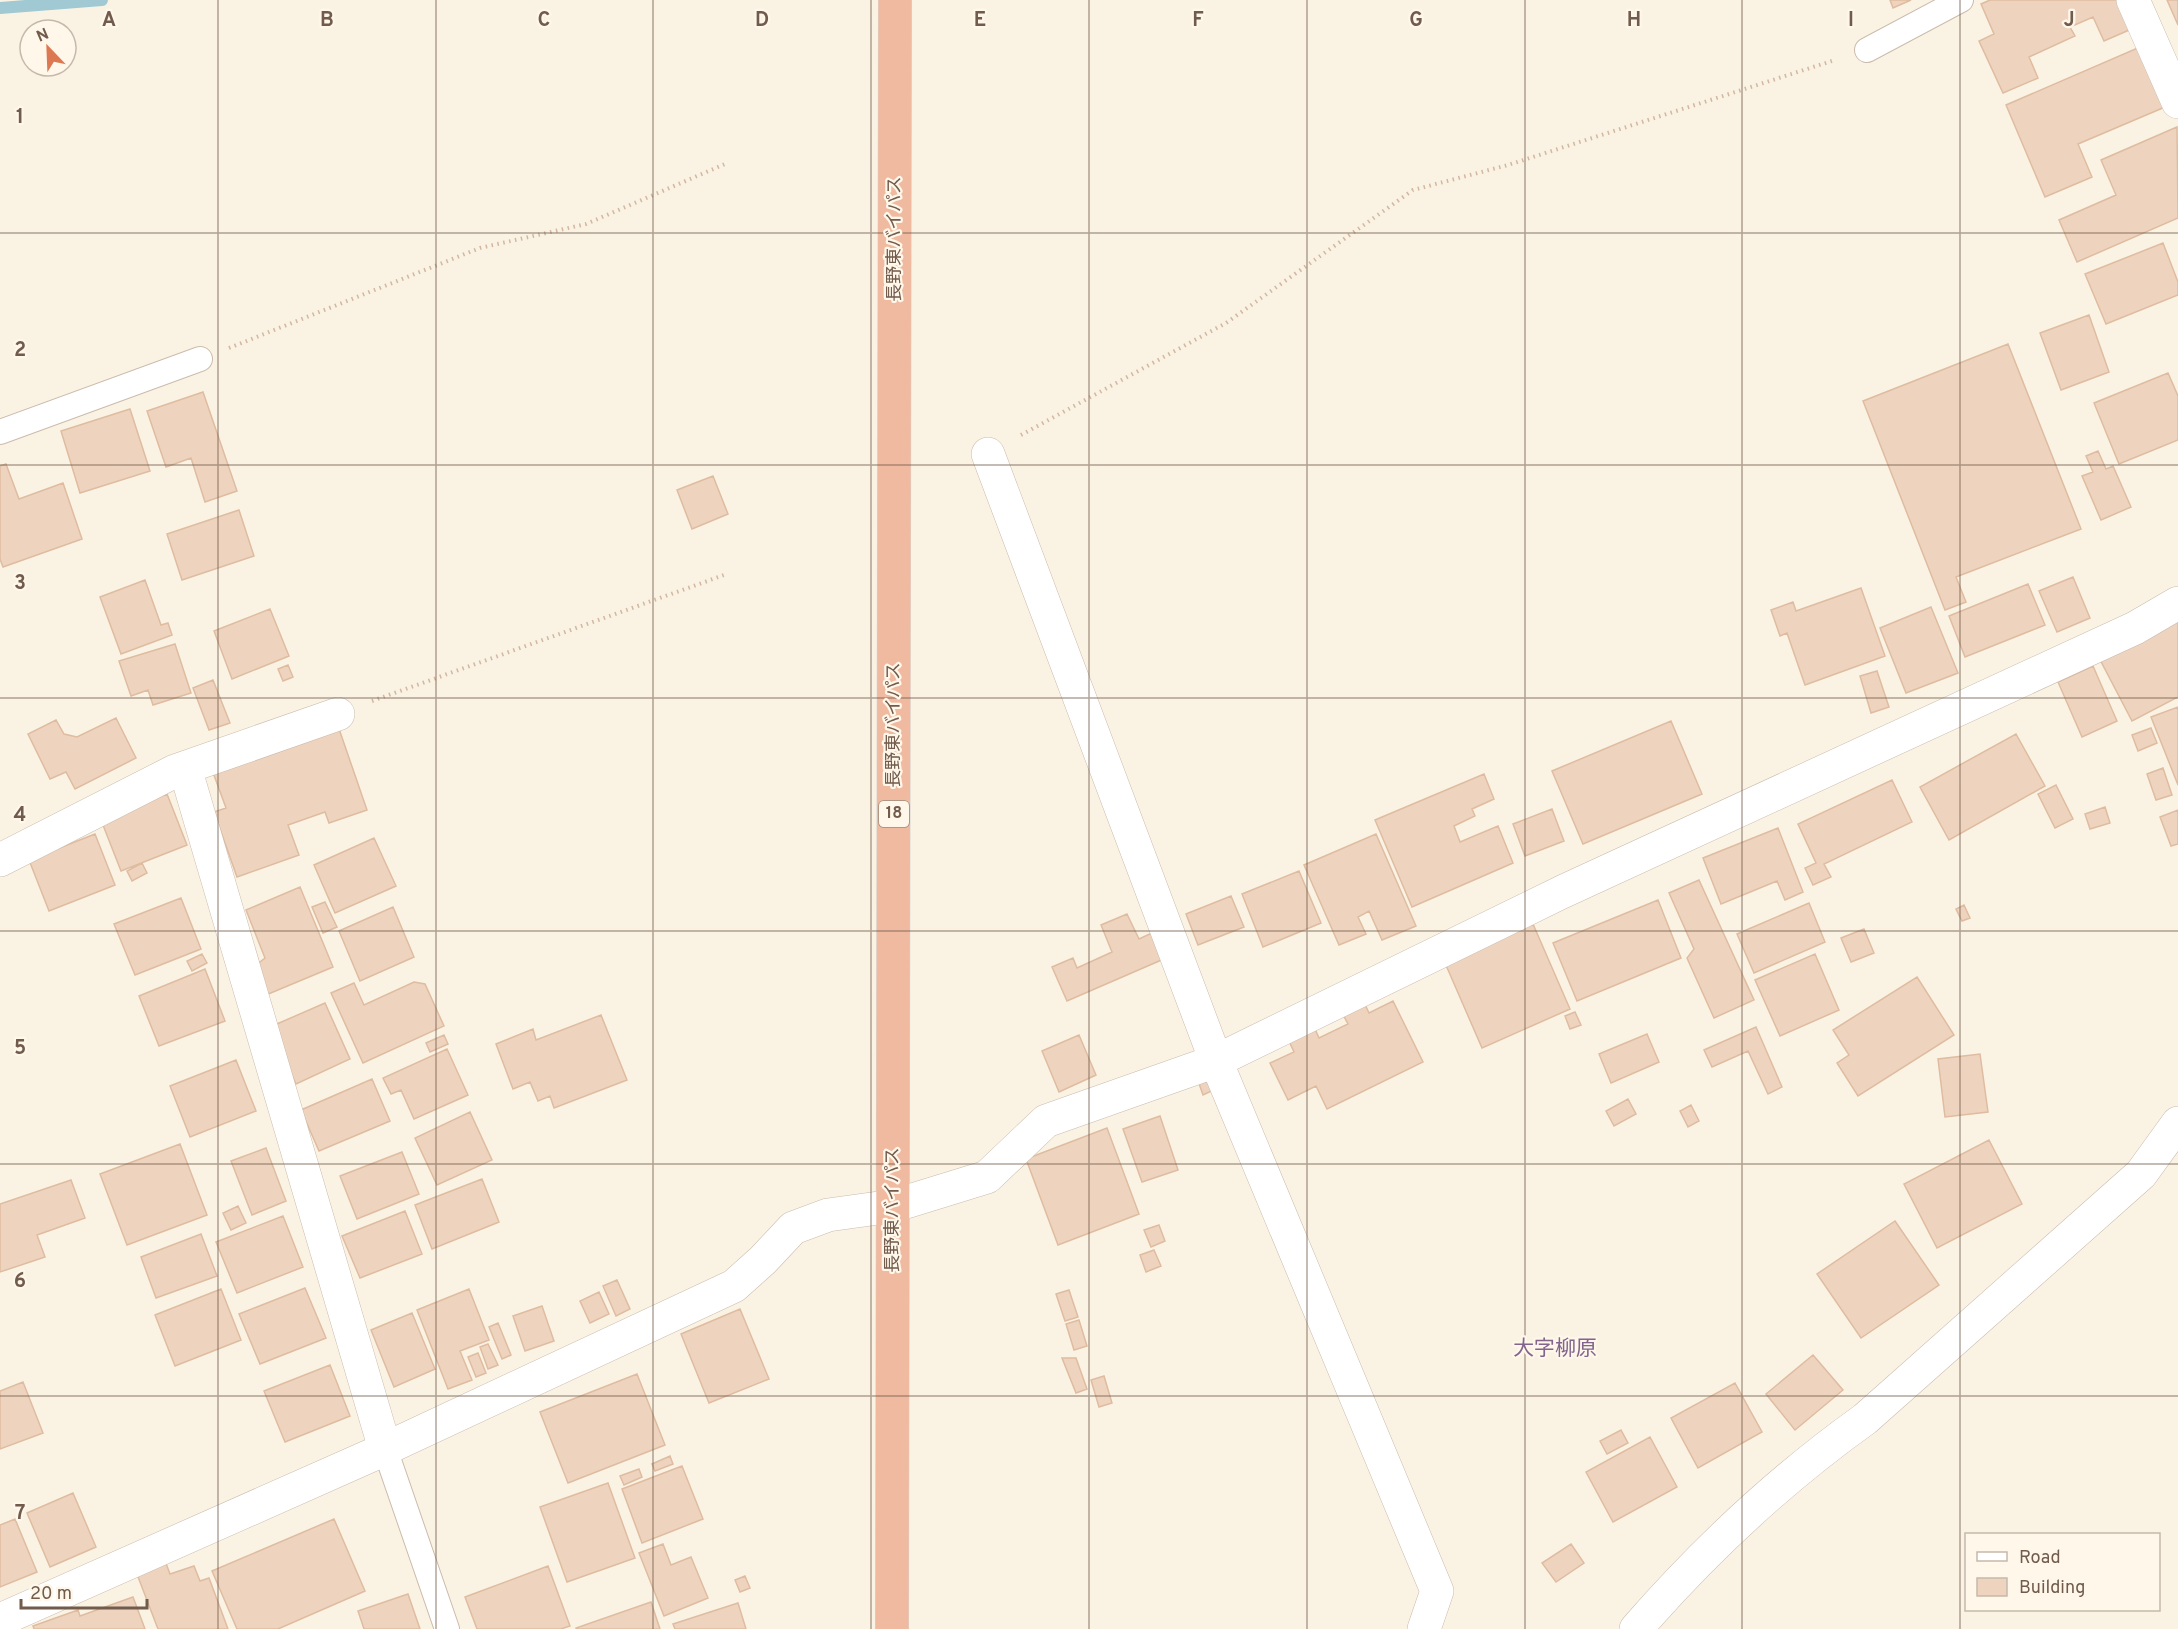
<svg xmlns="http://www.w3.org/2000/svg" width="2178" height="1629" font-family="Overpass,'Noto Sans JP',sans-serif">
<rect width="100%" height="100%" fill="#faf3e4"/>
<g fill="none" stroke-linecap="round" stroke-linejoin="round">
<!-- stream -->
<path stroke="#a1c9d3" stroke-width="12" d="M0,8L102,0"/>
</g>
<!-- building -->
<path fill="#eed4be" stroke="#dfbca0" stroke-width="1.5" d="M1890,0H1911L1893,8Z
M1990,0H2124L2136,27L2104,41L2093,17L2070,27L2075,36L2029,57L2038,78L2003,93L1979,41L1994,34L1981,4Z
M2167,0H2178V25Z
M2140,47L2165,107L2078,144L2092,177L2045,197L2006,105Z
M2177,127L2178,218L2077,262L2059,220L2116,195L2101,160Z
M2163,243L2178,282V295L2106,324L2085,274Z
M2089,315L2109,372L2061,390L2040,333Z
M2008,344L2081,529L1956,577L1966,602L1945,610L1863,401Z
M2168,373L2178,396V440L2119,464L2094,403Z
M203,392L237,491L205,502L191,458L166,467L147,411Z
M130,409L150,471L80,493L61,431Z
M2098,451L2106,469L2113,466L2131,507L2101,520L2082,476L2093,472L2086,456Z
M6,464L19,499L63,483L82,539L3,567L0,559V466Z
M713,476L728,514L692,529L677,490Z
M239,510L254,556L182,580L167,534Z
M2073,577L2090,618L2057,632L2039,591Z
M145,580L161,625L168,623L172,635L121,654L100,597Z
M2028,584L2045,625L1965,657L1949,616Z
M1861,588L1885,656L1805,685L1787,633L1780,636L1771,610L1793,602L1796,611Z
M1931,607L1958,673L1906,693L1880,628Z
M2178,607V697L2132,721L2096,652Z
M270,609L289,656L232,679L214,631Z
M175,644L191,693L153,705L148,690L131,696L119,661Z
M288,665L293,677L283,681L278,669Z
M2093,666L2117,721L2082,737L2058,682Z
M1877,671L1889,707L1871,713L1860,676Z
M213,680L230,723L209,730L193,688Z
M2178,707V785L2151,717Z
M116,718L136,758L75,789L66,772L50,779L28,734L56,720L64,734L77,737Z
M1671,721L1702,794L1583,844L1552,771Z
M337,723L367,810L329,823L325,812L288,825L299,855L237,877L214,812L226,808L211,767Z
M2151,728L2157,743L2138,751L2132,735Z
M2016,734L2045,786L1949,840L1920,787Z
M2163,768L2172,795L2156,800L2147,774Z
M1484,774L1494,799L1472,809L1475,816L1454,826L1460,842L1498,826L1513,863L1412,907L1375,820Z
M1892,780L1912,822L1824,864L1831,877L1813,885L1805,868L1816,863L1798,824Z
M2056,785L2073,819L2055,828L2038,794Z
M167,794L187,845L121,871L101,820Z
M2105,807L2110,823L2090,829L2085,814Z
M1552,809L1564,841L1525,856L1513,824Z
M2178,810V844L2171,846L2160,817Z
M1778,828L1803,892L1785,900L1777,881L1721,904L1703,858Z
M95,834L115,885L49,911L29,860Z
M1376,834L1416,926L1382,940L1369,911L1358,917L1366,934L1339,945L1304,865Z
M374,838L396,886L335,913L314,865Z
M142,863L147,873L132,881L127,871Z
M1299,871L1321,923L1263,947L1242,894Z
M1699,880L1754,1000L1714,1018L1687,958L1694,949L1669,893Z
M300,887L333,967L266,995L255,966L265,958L246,910Z
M1231,896L1244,927L1198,945L1186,914Z
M181,898L201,949L135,975L114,924Z
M1658,900L1681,958L1577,1001L1553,943Z
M325,902L337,927L323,933L312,907Z
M1809,903L1825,942L1754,973L1737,934Z
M1964,905L1970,918L1962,921L1956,909Z
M393,907L414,957L360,981L339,931Z
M1127,914L1139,939L1154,932L1166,958L1067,1001L1052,967L1073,958L1077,968L1112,952L1101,925Z
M1533,924L1570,1009L1482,1048L1445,963Z
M1864,929L1874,953L1851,962L1841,938Z
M202,954L207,963L192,971L187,961Z
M1815,954L1839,1010L1780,1036L1755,980Z
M205,969L225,1021L159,1046L139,996Z
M1917,977L1954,1035L1858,1096L1837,1063L1849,1055L1833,1030Z
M414,982L425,984L444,1026L363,1063L331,993L354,983L364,1005Z
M1363,1000L1369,1013L1393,1001L1423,1062L1327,1109L1316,1086L1288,1100L1270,1063L1294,1052L1289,1041L1315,1029L1319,1038L1348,1024L1341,1011Z
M325,1003L350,1059L296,1084L270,1027Z
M1575,1012L1581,1025L1570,1029L1565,1016Z
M601,1015L627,1080L554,1108L550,1096L538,1101L530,1082L513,1089L496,1044L533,1029L536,1040Z
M1756,1027L1782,1087L1768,1094L1748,1051L1712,1067L1704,1050Z
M1647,1034L1659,1062L1611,1083L1599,1054Z
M444,1035L448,1044L430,1052L426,1043Z
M1079,1035L1096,1075L1059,1092L1042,1051Z
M447,1049L468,1095L414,1119L401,1090L391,1094L383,1078Z
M1980,1054L1988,1112L1945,1117L1938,1059Z
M236,1060L256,1111L190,1137L170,1086Z
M1211,1072L1218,1088L1203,1095L1197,1078Z
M372,1079L390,1121L319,1151L301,1110Z
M1628,1099L1636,1114L1614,1126L1606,1111Z
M1691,1105L1699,1121L1688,1127L1680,1111Z
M470,1112L492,1160L437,1185L415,1138Z
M1160,1116L1178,1170L1142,1182L1123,1129Z
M1107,1128L1139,1214L1058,1245L1026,1159Z
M1989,1140L2022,1204L1937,1248L1904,1184Z
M180,1144L207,1215L127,1245L100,1174Z
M266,1148L286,1201L252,1215L231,1161Z
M402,1152L419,1194L357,1219L340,1176Z
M482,1179L499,1222L432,1249L415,1205Z
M71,1180L85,1218L37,1235L45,1257L0,1272V1204Z
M238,1206L246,1223L231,1230L223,1213Z
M405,1211L422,1254L360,1278L342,1236Z
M283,1216L303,1267L237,1293L216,1242Z
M1895,1221L1939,1285L1861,1338L1817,1274Z
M1159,1225L1165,1241L1151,1247L1144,1230Z
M201,1234L217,1276L156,1298L141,1257Z
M1154,1250L1161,1266L1146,1272L1140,1255Z
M617,1280L630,1309L616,1316L603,1286Z
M305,1288L326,1338L260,1364L239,1314Z
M221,1289L241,1340L175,1366L155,1315Z
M469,1289L489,1340L460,1351L472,1380L448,1389L417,1310Z
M1069,1290L1078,1317L1065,1321L1056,1294Z
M599,1292L609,1314L590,1323L580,1301Z
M542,1306L554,1341L525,1351L513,1316Z
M740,1309L769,1379L709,1403L681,1334Z
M412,1313L435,1369L394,1387L371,1330Z
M1079,1320L1087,1346L1074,1350L1066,1324Z
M498,1323L511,1355L502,1359L489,1327Z
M488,1344L498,1365L488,1369L480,1347Z
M478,1353L486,1373L476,1377L468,1357Z
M1813,1355L1843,1390L1795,1430L1766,1394Z
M1062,1358H1076L1087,1389L1076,1393Z
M330,1365L350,1416L285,1442L264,1391Z
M637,1374L665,1445L568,1483L540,1412Z
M1104,1376L1112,1403L1099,1407L1091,1380Z
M23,1382L43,1433L0,1449V1391Z
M1735,1383L1762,1432L1698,1468L1671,1418Z
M1621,1430L1628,1443L1607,1454L1600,1441Z
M1650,1437L1677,1487L1613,1522L1586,1472Z
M670,1456L673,1464L655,1471L652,1464Z
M682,1466L703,1519L642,1543L622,1489Z
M639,1469L642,1477L624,1485L620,1476Z
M608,1483L635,1558L567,1582L540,1507Z
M73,1493L96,1547L50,1567L27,1513Z
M15,1519L37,1572L0,1587V1525Z
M334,1519L365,1591L278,1629H237L212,1571Z
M663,1544L671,1565L691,1557L708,1598L664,1616L639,1553Z
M1571,1544L1584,1563L1556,1582L1542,1563Z
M164,1558L170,1574L194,1566L200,1581L209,1578L228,1629H158L135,1569Z
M548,1566L570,1626L561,1629H477L465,1597Z
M745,1576L750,1588L740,1592L735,1580Z
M408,1594L420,1629H364L358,1611Z
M133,1597L145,1629H34L33,1626L78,1610L80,1616Z
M651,1602L660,1629H576V1628Z
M738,1603L746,1629H675L673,1624Z"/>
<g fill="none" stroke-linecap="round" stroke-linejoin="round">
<!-- lane casing -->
<g stroke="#cbbbac" stroke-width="26">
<path id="lane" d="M1867,50L1961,0
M0,432L200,359
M385,1449L447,1629"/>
</g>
<!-- street casing -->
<g stroke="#cbbbac" stroke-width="34">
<path id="street" d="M2133,0L2178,102
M185,768L385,1449
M0,860L175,771L338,714
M0,1620L372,1455L734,1286L763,1260L793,1228L828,1215L893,1206L987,1177L1046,1121L1216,1061L988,454
M1424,1629L1437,1591L1216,1061L1562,892L2135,628L2178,603
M1636,1629C1704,1551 1781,1479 1865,1419L2141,1174L2178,1123"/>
</g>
<!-- highway casing -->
<g stroke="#dad4d0" stroke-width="34">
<path id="highway" d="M892,1629L895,0"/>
</g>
<!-- path -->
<path stroke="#d2b7a1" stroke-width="4" stroke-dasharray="1.5 4.5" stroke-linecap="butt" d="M229,348L480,248L586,224L725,164
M1021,435L1226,323L1413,190L1508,165L1835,60
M372,701L727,574"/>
<!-- lane -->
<use href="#lane" stroke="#fff" stroke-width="24"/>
<!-- street -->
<use href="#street" stroke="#fff" stroke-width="33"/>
<!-- highway -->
<use href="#highway" stroke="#f0baa0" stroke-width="33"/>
</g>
<!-- grid -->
<path fill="none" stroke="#715b4c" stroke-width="1.5" stroke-opacity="0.55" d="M218,0V1629M436,0V1629M653,0V1629M871,0V1629M1089,0V1629M1307,0V1629M1525,0V1629M1742,0V1629M1960,0V1629M0,233H2178M0,465H2178M0,698H2178M0,931H2178M0,1164H2178M0,1396H2178"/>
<g text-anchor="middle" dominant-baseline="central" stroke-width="4.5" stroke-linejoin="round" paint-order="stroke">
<!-- shield labels -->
<rect fill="#fef7ea" stroke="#9b8a7b" stroke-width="1.5" x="879" y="801" width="30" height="26" rx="4.5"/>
<g font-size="16" font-weight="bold" fill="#715b4c">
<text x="894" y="814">18</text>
</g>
<!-- street labels -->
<g font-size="18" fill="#715b4c" stroke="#fef7ea">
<text transform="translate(895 239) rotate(-90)">長野東バイパス</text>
<text transform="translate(894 725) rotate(-90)">長野東バイパス</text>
<text transform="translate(893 1210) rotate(-90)">長野東バイパス</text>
</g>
<!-- quarter labels -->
<g font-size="21" fill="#82648d" stroke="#fef7ea">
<text x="1555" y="1349">大字柳原</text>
</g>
</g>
<g font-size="20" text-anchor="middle" font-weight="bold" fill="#715b4c" stroke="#fef7ea" stroke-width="4.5" stroke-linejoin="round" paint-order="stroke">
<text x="109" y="26">A</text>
<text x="327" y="26">B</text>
<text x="544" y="26">C</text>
<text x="762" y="26">D</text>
<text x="980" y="26">E</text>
<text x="1198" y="26">F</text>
<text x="1416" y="26">G</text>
<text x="1634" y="26">H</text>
<text x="1851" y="26">I</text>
<text x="2069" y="26">J</text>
<text x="20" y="123">1</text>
<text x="20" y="356">2</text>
<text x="20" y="589">3</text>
<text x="20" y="821">4</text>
<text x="20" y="1054">5</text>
<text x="20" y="1287">6</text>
<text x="20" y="1519">7</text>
</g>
<!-- legend -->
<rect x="1965" y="1533" width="195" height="78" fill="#fef7ea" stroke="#c6b9ab" stroke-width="1.5"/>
<rect x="1977" y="1552" width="30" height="9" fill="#ffffff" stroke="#c6b9ab" stroke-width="1.5"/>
<text x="2019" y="1563" font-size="18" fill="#715b4c">Road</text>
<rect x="1977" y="1578" width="30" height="18" fill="#eed4be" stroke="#c6b9ab" stroke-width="1.5"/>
<text x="2019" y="1593" font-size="18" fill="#715b4c">Building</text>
<!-- north arrow -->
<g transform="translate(48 48) rotate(337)"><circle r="28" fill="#fef7ea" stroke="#c6b9ab" stroke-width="1.5"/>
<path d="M0-4.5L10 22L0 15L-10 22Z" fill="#dc7952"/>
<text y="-9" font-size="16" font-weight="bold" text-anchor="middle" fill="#715b4c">N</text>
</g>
<!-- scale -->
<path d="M21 1599v9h126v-9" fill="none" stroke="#715b4c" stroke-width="3"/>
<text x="30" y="1599" font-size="18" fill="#715b4c" stroke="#fef7ea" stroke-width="4.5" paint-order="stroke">20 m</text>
</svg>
